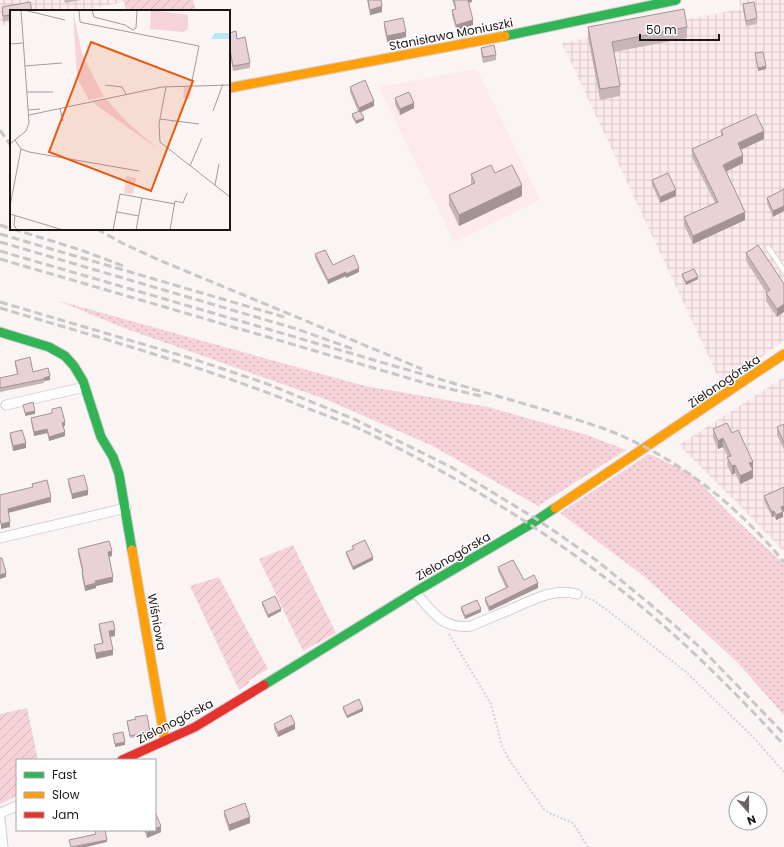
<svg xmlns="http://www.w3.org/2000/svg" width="784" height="847" font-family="Poppins,sans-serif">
<defs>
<pattern id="industrial-grid" width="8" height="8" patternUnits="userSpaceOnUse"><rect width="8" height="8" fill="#fceaed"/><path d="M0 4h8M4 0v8" fill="none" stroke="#d8c8ca"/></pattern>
<pattern id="grass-dots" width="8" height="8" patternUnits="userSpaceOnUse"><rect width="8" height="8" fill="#f6d2d9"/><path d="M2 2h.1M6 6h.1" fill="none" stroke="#d2b3ba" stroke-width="1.8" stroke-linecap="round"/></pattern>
<pattern id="garden-furrows" width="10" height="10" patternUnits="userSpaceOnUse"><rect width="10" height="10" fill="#f6d2d9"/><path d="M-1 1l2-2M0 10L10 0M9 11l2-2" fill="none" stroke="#d2b3ba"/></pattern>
</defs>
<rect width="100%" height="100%" fill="#faf4f5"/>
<!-- built -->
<path fill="#fceaed" d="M477,69L540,200L454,242L379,87Z"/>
<!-- industrial -->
<path fill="url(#industrial-grid)" d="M0,0H124V2L78,11H11V24L0,26Z
M739,0H784V341L722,385L562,43L741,9Z
M784,377V552L745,511L679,445Z"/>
<!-- grass -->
<path fill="url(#grass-dots)" d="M59,301L365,386L488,407L587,435L626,450L538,506L433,446L325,399L124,328Z
M649,454L690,473L731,515L784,564V715L738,663L645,577L560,513Z"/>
<!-- garden -->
<path fill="url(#garden-furrows)" d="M124,0H193L196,11H126Z
M293,545L336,633L303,651L259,559Z
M219,577L268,669L249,680V683L239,690L190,586Z
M27,708L38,760H17V796L0,804V714Z"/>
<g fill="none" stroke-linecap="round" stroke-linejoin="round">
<!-- lane casing -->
<g stroke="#d5cecf" stroke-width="6">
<path id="lane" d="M768,247L784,271"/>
</g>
<!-- street casing -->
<g stroke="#d5cecf" stroke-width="11">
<path id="street" d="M6,405L85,387
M0,538L126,508
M415,592C432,611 442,630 471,626C485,620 500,614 514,608C534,599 555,588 577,594
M0,813L17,806
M0,818L3,847"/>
</g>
<!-- fast casing -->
<g stroke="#d5cecf" stroke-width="11">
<path id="fast" d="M505,36L676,0
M0,332L49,347L65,356L74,366L83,381L101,437L113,457L119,474L132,550
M264,685L415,592L531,524L555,508"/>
</g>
<!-- slow casing -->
<g stroke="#d5cecf" stroke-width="11">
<path id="slow" d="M229,88L505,36
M555,508L784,354
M132,550L165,741"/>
</g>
<!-- jam casing -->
<g stroke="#d5cecf" stroke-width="11">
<path id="jam" d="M122,760L195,727L264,685"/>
</g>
<!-- path -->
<path stroke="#d5d2d3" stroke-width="2" stroke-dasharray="2 2" stroke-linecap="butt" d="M585,597L593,600L607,610L686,672L752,736L784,772
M449,634L491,704L502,746L510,761L545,811L573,823L588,847"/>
<!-- lane -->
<use href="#lane" stroke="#fefdfe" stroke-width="4.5"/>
<!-- street -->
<use href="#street" stroke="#fefdfe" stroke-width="9"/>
<!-- fast -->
<use href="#fast" stroke="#30b455" stroke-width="9"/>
<!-- slow -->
<use href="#slow" stroke="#ff9f0a" stroke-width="9"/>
<!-- jam -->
<use href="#jam" stroke="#e5322d" stroke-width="9"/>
<!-- rail -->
<path stroke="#c9c6c6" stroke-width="3" stroke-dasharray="8 4" stroke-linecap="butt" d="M0,130L11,146
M0,225L11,229
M13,229L81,250L126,267
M97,229L122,243L159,260L422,369
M0,234L284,317
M0,242L297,329L353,349
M0,251L559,414C580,421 602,427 622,436C686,464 740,509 784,562
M0,259L432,385L481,396
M0,302L190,358L265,383L354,419L451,467L538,520L596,560L650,604L702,649L784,734
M0,308C104,339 209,368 309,409C328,416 347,423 364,431C444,470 521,515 592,568C662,619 725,681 784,745"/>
</g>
<!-- wall -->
<path fill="#c8b5b9" d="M64,0H81L65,3Z
M367,0H381L382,12L370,15Z
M452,0H472V2L468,3L473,25L456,30L452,15V10L455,9Z
M30,2L32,11H11V20L3,22L2,13V7Z
M743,4L757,18V24L746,26L743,9Z
M384,22L406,37L387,42L384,27Z
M588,27H687V38L614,52L620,86V96L600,100L588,38Z
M229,33L237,39L250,63V68L233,71L229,49Z
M481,48L496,55V60L483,63L481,53Z
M350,87L374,106L361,112L364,120L356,124L352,117V114L358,111L350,92Z
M395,98L414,108L400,115L395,104Z
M721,130L764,139L741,150L743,163L726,172L745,220L693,244L684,225V217L715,203L692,157V149L721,136Z
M495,173L522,196L459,226L449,205V195L471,185V174Z
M652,180L676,196L660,203L652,185Z
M784,189L773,217L767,203V198Z
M746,253L784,284L777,317L766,301V292L746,261Z
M315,254L333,265L359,272L346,278V276L328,284L315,258Z
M682,274L698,279L686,285L682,277Z
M15,361L33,372L50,380L44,381V383L0,392V378L17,374L15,365Z
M52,409L65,426H63L65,436L49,441L47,433L34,436L31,422V418L52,414Z
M784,424V450L777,435V427Z
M713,429L732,433L753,470V478L740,484L735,473L732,475L727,465L728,457L723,447L718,449L713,438Z
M10,433L26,448L13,451L10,438Z
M68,479L88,495L72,499L68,484Z
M784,487V511L783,512V517L776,520L774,516L772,517L764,501V496Z
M352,546L373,560L353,570L346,555V552L353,549Z
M78,549L112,556L109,557L113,582L96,586V588L85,591L82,577V571L78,554Z
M498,567L538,588L489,611L485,602V598L506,588L498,571Z
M262,602L281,611L268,618L262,605Z
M461,607L481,612L465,619L461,610Z
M99,624L115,636L110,637L113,655L96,659L94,650V645L102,643L99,629Z
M343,707L363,711L347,718L343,710Z
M135,717L150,732V735L130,738L127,721L135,719Z
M274,724L295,729L278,737L274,729Z
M224,811L250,823L229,831L224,816Z
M144,830H155L161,832L147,838Z"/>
<!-- shaded-wall -->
<path fill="#a39396" d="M467,0H472V2L467,3Z
M382,6V12L370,15V10Z
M473,20V25L456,30V25Z
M406,32V37L387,42V36Z
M766,66V69L758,71V68Z
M374,101V106L359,113V108Z
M414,103V108L400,115V109Z
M364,118V120L356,124V121Z
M764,131V139L738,151V143Z
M743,155V163L723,173V165Z
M522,185V196L459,226V215Z
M676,190V196L660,203V197Z
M784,206V211L773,217V211Z
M745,212V220L693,244V236Z
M359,268V272L346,278V274Z
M346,272V276L328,284V280Z
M698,277V279L686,285V282Z
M784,304V312L777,317V309Z
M50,376V380L44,381V378Z
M35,411V414L25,416V413Z
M65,422V426L62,427V423Z
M47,429V433L34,436V432Z
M65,432V436L49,441V437Z
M723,438V447L718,449V441Z
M26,443V448L13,451V446Z
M753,462V470L750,472L753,470V478L740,484V476L749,463Z
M735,465V473L732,475V466Z
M88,490V495L72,499V494Z
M51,497V502L8,513V509Z
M784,506V511L783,512V517L776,520V515L781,507Z
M774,511V516L772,517V512Z
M10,522V527L1,529V524Z
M112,551V556L108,557V552Z
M373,557V560L353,570V567Z
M6,573V577L0,579V575Z
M113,577V582L96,586V588L85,591V586L95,581Z
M538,583V588L489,611V607Z
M281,609V611L268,618V615Z
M481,609V612L465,619V616Z
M115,630V636L109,637V631Z
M113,650V655L96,659V653Z
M363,708V711L347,718V716Z
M295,724V729L278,737V732Z
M125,742V745L115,747V744Z
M250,817V823L229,831V825Z
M161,826V832L147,838V833L153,830H155V829Z
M107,840V842L86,847H74Z"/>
<!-- building -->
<path fill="#e9d2d7" stroke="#a39396" d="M368,0H381L382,6L370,10Z
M454,0H468L473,20L456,25L452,10L456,9Z
M30,2L32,11H11V15L3,16L2,7Z
M754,2L757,18L746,21L743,4Z
M684,9L687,27L612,42L620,86L600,89L588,27Z
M403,18L406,32L387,36L384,22Z
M236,31L237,39L245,37L250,63L233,66L229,44V33Z
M494,45L496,55L483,57L481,48Z
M763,52L766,66L758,68L755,53Z
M365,80L374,101L359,108L350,87Z
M409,92L414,103L400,109L395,98Z
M360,111L364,118L356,121L352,114Z
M756,114L764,131L738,143L743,155L723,165L745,212L693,236L684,217L718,202L692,149L723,135L721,130Z
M491,165L495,173L512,165L522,185L459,215L449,195L475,183L471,174Z
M668,173L676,190L660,197L652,180Z
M784,189V206L773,211L767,198Z
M758,245L784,284V304L777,309L766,293L770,290L746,253Z
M325,250L333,265L354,255L359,268L346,274V272L328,280L315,254Z
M694,269L698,277L686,282L682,274Z
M30,357L33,372L48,368L50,376L44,378V379L0,388V378L18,374L15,361Z
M33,402L35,411L25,413L23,405Z
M61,407L65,422L62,423L65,432L49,437L47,429L34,432L31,418L52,413V409Z
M727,423L732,433L738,430L753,462L749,463L753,470L740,476L735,465L732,466L727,457L731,456L723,438L718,441L713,429Z
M784,424V443L777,427Z
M22,430L26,443L13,446L10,433Z
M84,475L88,490L72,494L68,479Z
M47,480L51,497L8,509L10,522L1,524L0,519V495L33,487L32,484Z
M784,487V506L781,507L783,512L776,515L774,511L772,512L764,496Z
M365,540L373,557L353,567L346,552L354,549L352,546Z
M109,541L112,551L108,552L113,577L95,581L96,583L85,586L82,571H83L78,549Z
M0,558H2L6,573L0,575Z
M513,560L524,580L534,575L538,583L489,607L485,598L508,587L498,567Z
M275,596L281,609L268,615L262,602Z
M477,600L481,609L465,616L461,607Z
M113,621L115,630L109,631L113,650L96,653L94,645L103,643L99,624Z
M359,699L363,708L347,716L343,707Z
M147,715L150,732L130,736L127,721L136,719L135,717Z
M291,715L295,724L278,732L274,724Z
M123,732L125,742L115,744L113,734Z
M245,803L250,817L229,825L224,811Z
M155,812L161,826L155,829Z
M102,830H105L107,840L71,847L69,840L96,834L95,831Z
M146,830H153L147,833Z"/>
<g text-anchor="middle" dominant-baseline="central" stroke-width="3" stroke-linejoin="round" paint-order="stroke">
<!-- street labels -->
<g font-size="12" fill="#1e1517" stroke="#fff">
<text transform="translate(451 34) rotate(-11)">Stanisława Moniuszki</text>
<text transform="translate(724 381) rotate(-34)">Zielonogórska</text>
<text transform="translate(453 556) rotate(-30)">Zielonogórska</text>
<text transform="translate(157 622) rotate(80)">Wiśniowa</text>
<text transform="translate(175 721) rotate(-27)">Zielonogórska</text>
</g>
</g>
<!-- overview -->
<g transform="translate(10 10)">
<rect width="220" height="220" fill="#faf4f5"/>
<path d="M63,1L72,44L94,87L79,90L67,68ZM96,89L118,113L148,139L82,92Z" fill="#f6d2d9"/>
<path d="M141,0L178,5V19L174,22L140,19Z" fill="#f6d2d9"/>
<path d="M174,77H182L180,89L173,88ZM116,166L126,168L123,184L114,183Z" fill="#f6d2d9"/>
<path d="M205,23H220V29H201Z" fill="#bae7f7"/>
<path fill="none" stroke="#a29b9c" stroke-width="1" d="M14,0L55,10M69,0L70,12L74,13L189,36L181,76M82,0L84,7L115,15L123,20L126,18L127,0M0,34L13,33M15,56L52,53M95,75L112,77L116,84M156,77L149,114L150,132L220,187M17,82H43M50,98L53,111M18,100L30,99M203,101L213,74M19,105L152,77L220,75M150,109L189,114M5,130L11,139L19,142L129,161M0,134L16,121L19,113L11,0M180,156L192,128M205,175L209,154M0,196L11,139M107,202L129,206M0,204L53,220M5,205L4,215L7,220M103,220L110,184L165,194M126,220L132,188M160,220L165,191L173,193L177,183"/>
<path fill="#e8590c" fill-opacity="0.15" stroke="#e8590c" stroke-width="2" d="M81,32L183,71L141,181L39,142Z"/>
<rect width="220" height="220" fill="none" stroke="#1e1517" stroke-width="2"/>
</g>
<!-- legend -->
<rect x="16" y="759" width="140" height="72" fill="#ffffff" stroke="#a5a1a2"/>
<rect x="24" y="772" width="20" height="6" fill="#30b455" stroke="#a5a1a2"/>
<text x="52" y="779" font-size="12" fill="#1e1517">Fast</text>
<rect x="24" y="792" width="20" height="6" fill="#ff9f0a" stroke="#a5a1a2"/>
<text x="52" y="799" font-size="12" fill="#1e1517">Slow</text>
<rect x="24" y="812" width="20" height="6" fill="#e5322d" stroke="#a5a1a2"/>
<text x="52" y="819" font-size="12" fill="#1e1517">Jam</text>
<!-- north arrow -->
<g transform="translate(748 811) rotate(159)"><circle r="19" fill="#ffffff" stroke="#a5a1a2"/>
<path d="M0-3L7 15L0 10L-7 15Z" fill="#6b6365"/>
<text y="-6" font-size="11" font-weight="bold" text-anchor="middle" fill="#1e1517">N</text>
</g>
<!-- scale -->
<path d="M640 34v6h79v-6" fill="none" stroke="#1e1517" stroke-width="2"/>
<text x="646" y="34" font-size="12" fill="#1e1517" stroke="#ffffff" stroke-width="3" paint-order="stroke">50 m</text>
</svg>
